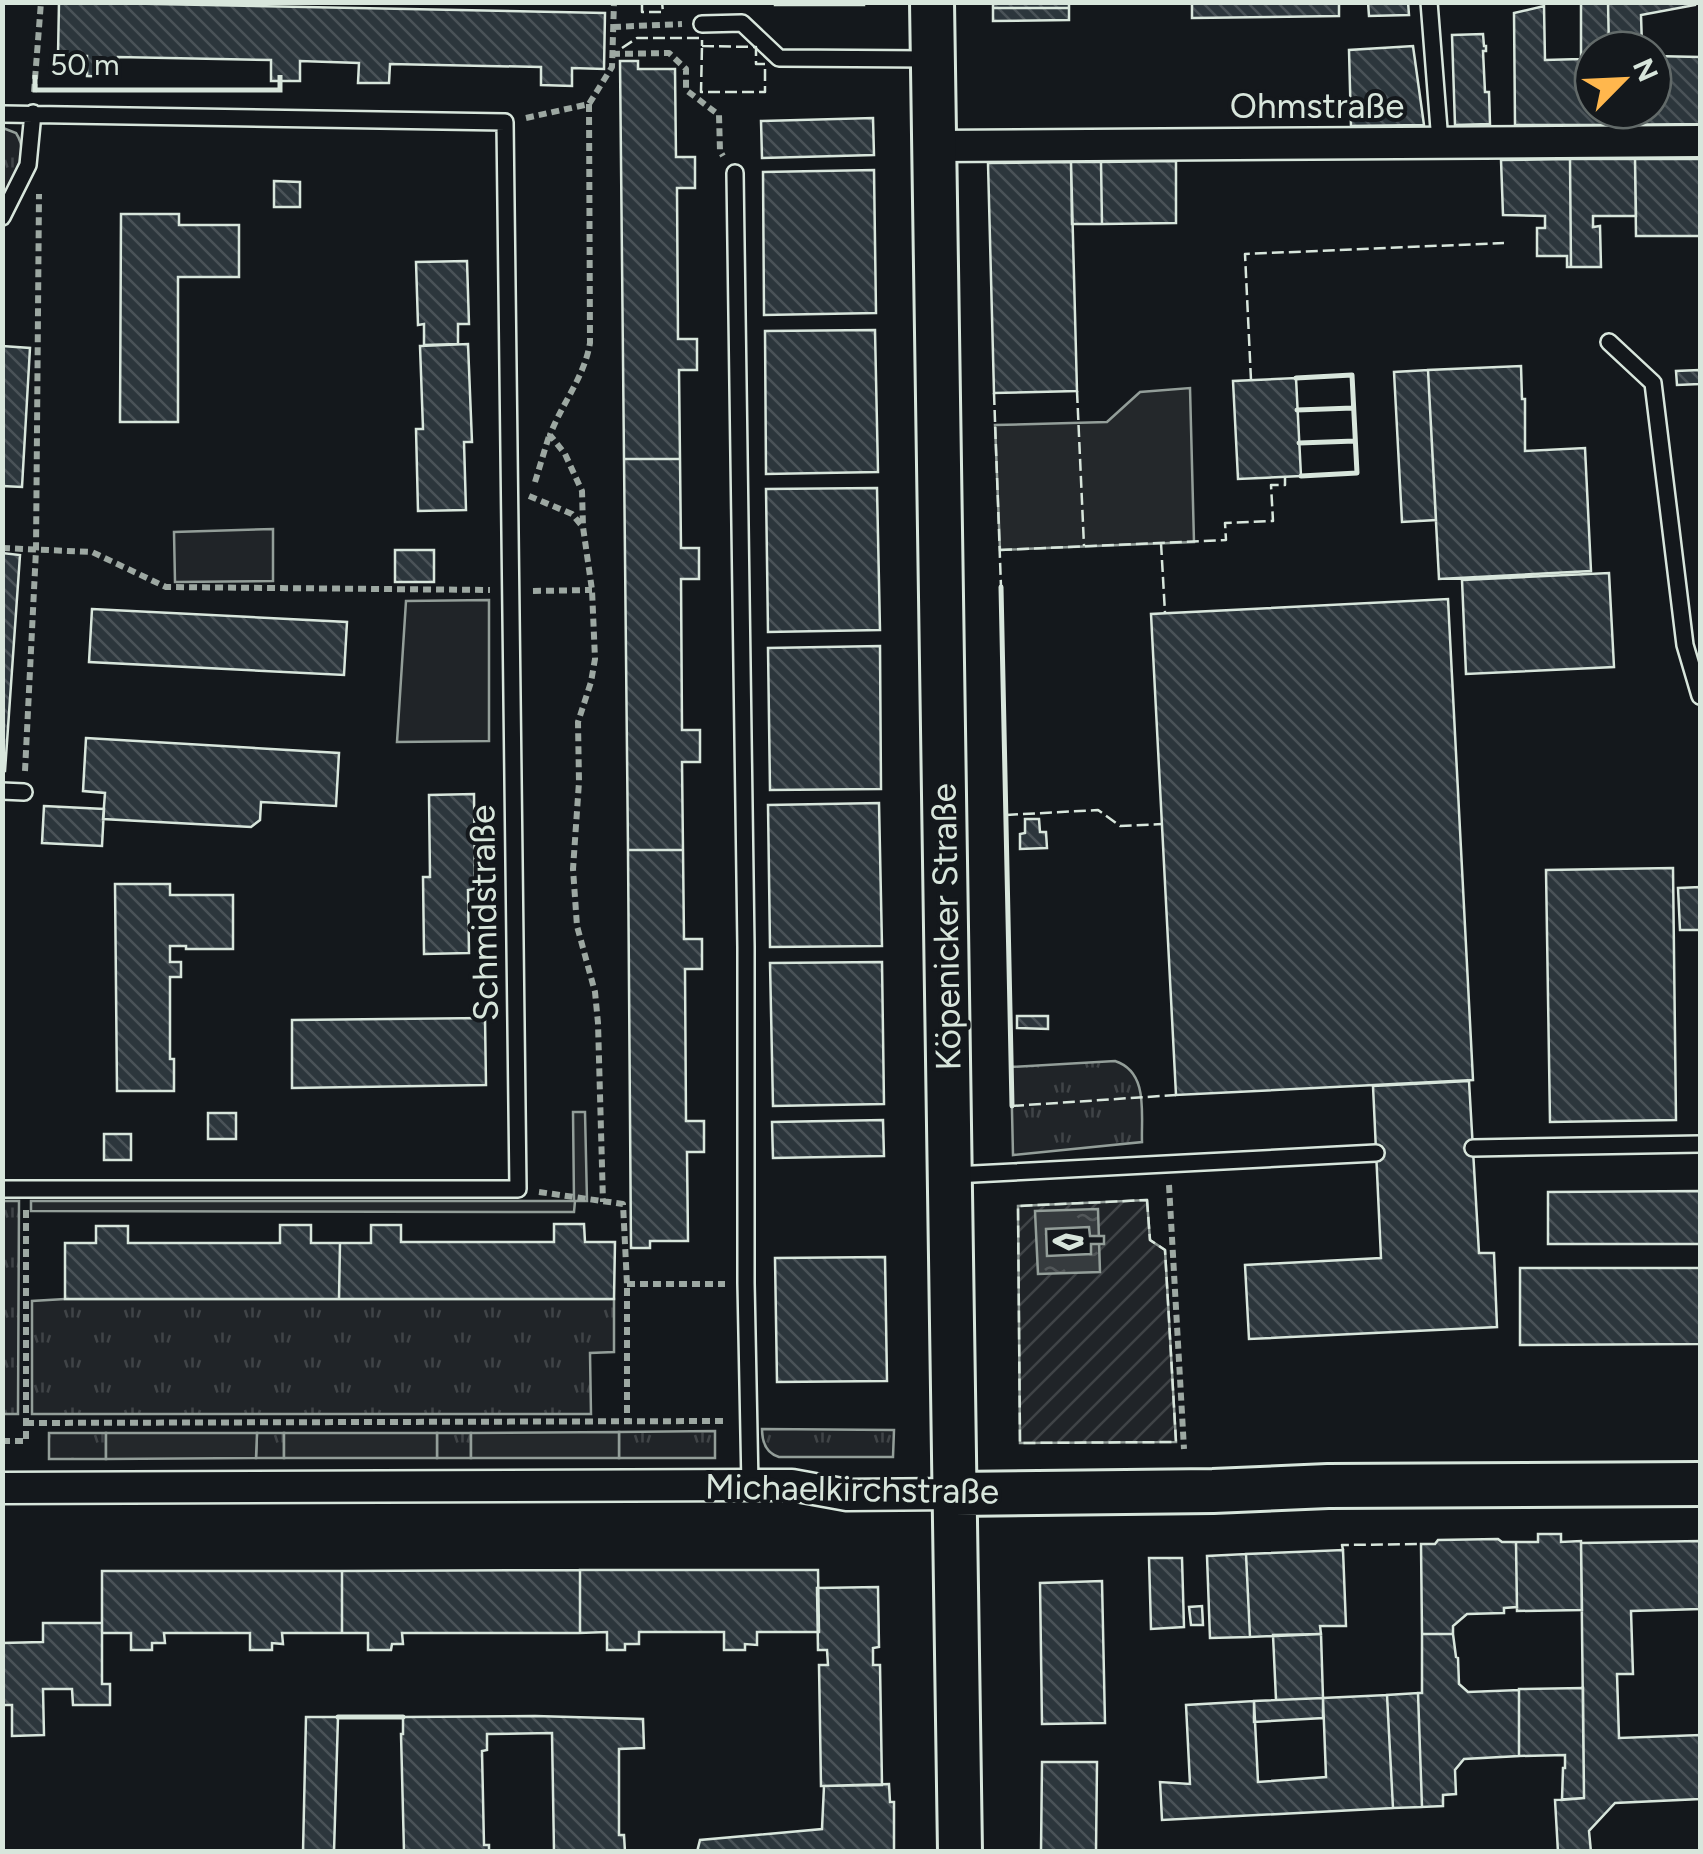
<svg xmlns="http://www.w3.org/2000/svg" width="1703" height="1854" font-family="Figtree,sans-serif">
<defs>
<pattern id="grass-tufts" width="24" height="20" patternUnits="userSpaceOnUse" patternTransform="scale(2.5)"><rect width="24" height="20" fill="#202428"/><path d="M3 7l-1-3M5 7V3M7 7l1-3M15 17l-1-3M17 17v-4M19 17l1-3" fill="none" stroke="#404447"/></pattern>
<pattern id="garden-furrows" width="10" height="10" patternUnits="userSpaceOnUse" patternTransform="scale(2.5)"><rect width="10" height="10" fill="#202428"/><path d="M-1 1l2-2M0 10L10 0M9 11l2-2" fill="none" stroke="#404447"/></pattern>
<pattern id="water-ripples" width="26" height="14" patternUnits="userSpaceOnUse" patternTransform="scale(2.5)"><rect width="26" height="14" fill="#363b3e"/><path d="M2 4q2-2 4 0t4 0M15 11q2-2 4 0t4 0" fill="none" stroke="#525759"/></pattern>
<pattern id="building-back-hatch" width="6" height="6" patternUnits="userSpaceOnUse" patternTransform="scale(2.5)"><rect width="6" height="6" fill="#2c363c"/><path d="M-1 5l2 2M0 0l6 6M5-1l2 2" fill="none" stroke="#4a5358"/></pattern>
</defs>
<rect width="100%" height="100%" fill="#14181c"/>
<!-- grass -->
<path fill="url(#grass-tufts)" stroke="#939e99" stroke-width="2.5" d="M3,128L16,133C31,156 14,177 3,198Z
M1115,1061C1149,1072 1141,1114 1142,1142L1013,1155L1011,1067Z
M2,1201H19L18,1414H3Z
M65,1299H614V1352L590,1353L591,1414H32V1301Z
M762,1429L894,1430L893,1457H779C766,1453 762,1442 762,1429Z
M715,1431V1458H619V1432Z
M49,1433H106V1459H49Z
M257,1433H284V1458H256Z
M437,1433H471V1458H437Z"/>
<!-- park -->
<path fill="#202428" stroke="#939e99" stroke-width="2.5" d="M273,529V581L175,582L174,532Z
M489,600V741L397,742L406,601Z"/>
<!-- garden -->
<path fill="url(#garden-furrows)" stroke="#939e99" stroke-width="2.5" d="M1147,1200L1150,1240L1165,1250L1176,1442L1020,1443L1018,1206Z"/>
<!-- parking -->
<path fill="#24282b" stroke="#939e99" stroke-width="2.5" d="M1190,388L1194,542L1000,550L995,425L1107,422L1140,392Z
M573,1112H585L587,1201H575L574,1212L31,1211V1201H574Z
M619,1432V1458H471V1433Z
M106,1433H257L256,1458L106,1459Z
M284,1433H437V1458H284Z"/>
<!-- water -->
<path fill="url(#water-ripples)" stroke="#939e99" stroke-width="2.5" d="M1098,1209L1100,1272L1038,1274L1035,1211Z"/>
<!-- pier -->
<path fill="#14181c" stroke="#939e99" stroke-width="2.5" d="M1089,1227L1090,1236H1104V1244H1091V1254L1047,1256L1046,1229Z"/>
<!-- building -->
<path fill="url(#building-back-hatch)" stroke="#d8e6dc" stroke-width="2.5" d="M59,2L605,13L604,69L572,68V86L541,85V67L390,64L389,83H358L359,63L300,61V81H271V60L118,57V77L87,76V56H58Z
M775,2H864V5H775Z
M993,2H1069V8H993Z
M1192,2H1339V16L1192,18Z
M1368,2H1408L1409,15L1369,16Z
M1581,2H1608L1609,50H1593V110H1610V125H1515L1514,13L1544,6L1545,60L1581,59Z
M1608,2H1695V5L1641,15L1642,46L1636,50H1609Z
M993,8H1069V20L993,21Z
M1483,34L1484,46H1486V51H1483L1485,92H1489L1490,124L1455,125L1452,35Z
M1413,46L1424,125L1351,126L1349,50Z
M1653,56L1700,57V124L1610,125V110H1653Z
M620,61H638V69H675L676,157H695V188H677L678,339H697V370H679L680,459H624Z
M873,118L874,155L762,158L761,121Z
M1570,159H1635L1636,216H1593V227L1600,226L1601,267H1571Z
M1570,159L1571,267H1567V256H1537V228H1545V216L1503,215L1501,160Z
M1635,159H1700V236H1636Z
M1176,161V223L1102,224L1101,162Z
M1071,162L1077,391L994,393L988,163Z
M1071,162H1101L1102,224H1072Z
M874,170L876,313L764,315L763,172Z
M274,181L300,182V207H274Z
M121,214H179V225H239V277H178V422H120Z
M467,261L469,324H458V344L424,345V324L418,325L416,262Z
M875,330L878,472L766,474L765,331Z
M468,344L472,442H464L466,510L418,511L416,429H423L420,346Z
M2,346L30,348L22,487L2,486Z
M1521,366L1522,399H1525V451L1585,448L1591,571L1439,579L1428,370Z
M1428,370L1436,520L1402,522L1394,372Z
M1699,370L1700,384L1677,385L1676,371Z
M1296,378L1301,476L1238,479L1233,381Z
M624,459H680L681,548H699V579H681L682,730H700V762H682L683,850H628Z
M877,488L880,630L768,632L766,489Z
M395,550H434V582H395Z
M2,553L20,555L5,771H2Z
M1609,573L1614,667L1466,674L1462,580Z
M1448,599L1473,1080L1176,1095L1151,614Z
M92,609L347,622L344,675L89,662Z
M880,646L881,789L770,790L768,648Z
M86,738L339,753L336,806L261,802L260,820L251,827L103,819L105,793L83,791Z
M474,794L475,889L468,890L469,953L424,954L423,877H430L429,795Z
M879,803L882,946L770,947L768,805Z
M44,806L104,809L102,846L42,843Z
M1025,819H1039L1040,832H1046L1047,848L1020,849V834L1025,833Z
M628,850H683L684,939H702V969H685L686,1121H704V1152H687L688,1241H650V1248H631Z
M1673,868L1676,1120L1550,1122L1546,870Z
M115,884H170V895H233V949H186V946H170V962H181V977H170V1059H174V1091H117Z
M1700,887V930H1680L1678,888Z
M882,962L884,1104L773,1106L770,963Z
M1017,1016H1048V1029L1017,1028Z
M485,1018L486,1085L292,1088V1020Z
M1469,1081L1479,1253H1494L1497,1327L1249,1339L1245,1265L1381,1258L1373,1086Z
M208,1113H236V1139H208Z
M883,1120L884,1156L773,1158L772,1122Z
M104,1134H131V1160H104Z
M1700,1191V1244H1548V1192Z
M554,1224H584L585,1242H615L614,1299H339L340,1243H371V1225H401V1242H554Z
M280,1225H311V1243H340L339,1299H65V1243H96V1226H128V1243H280Z
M885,1257L887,1381L777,1382L775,1258Z
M1520,1268H1700V1344L1520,1345Z
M1538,1534H1561V1542L1581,1541L1582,1610L1517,1611L1516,1542H1538Z
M1498,1539L1502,1542H1516L1517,1607L1504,1608V1613L1467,1614L1453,1626V1634H1422L1421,1544H1435L1438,1540Z
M1700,1541V1609L1631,1611L1633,1674H1617L1619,1738L1700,1735V1799L1615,1803L1589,1831L1591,1852H1558L1555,1800L1584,1798L1581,1543Z
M1343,1550L1346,1626H1320L1321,1634L1250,1637L1246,1554Z
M1246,1554L1250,1637L1210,1638L1207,1556Z
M1149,1558H1182L1184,1627L1151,1629Z
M580,1570H818L819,1632H757V1645L745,1644V1650H724V1632H639V1644H625V1650H607V1632L580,1633Z
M580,1570V1633H402L403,1644H392L391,1650H368V1633H342V1571Z
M102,1571H342V1633H282L283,1644L272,1643V1650H250V1633H164L165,1643H152V1650H131V1633H102Z
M1102,1581L1105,1723L1042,1724L1040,1583Z
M878,1587L879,1647L873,1648V1665H880L882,1785L821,1786L819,1665H828L827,1650H818L817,1588Z
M1202,1606L1203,1625H1191L1189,1607Z
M43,1623H102V1684H110V1705H73L72,1689H43L44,1735L12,1736V1705H2V1643L43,1642Z
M1321,1634L1323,1698L1276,1700L1273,1635Z
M1422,1634H1453L1456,1657L1458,1658L1459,1684L1468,1692L1519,1690V1756L1464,1759L1455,1770L1456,1794L1443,1795V1806L1422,1807L1418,1693H1422Z
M1583,1688L1584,1798L1562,1800L1563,1768H1565V1755L1519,1756V1689Z
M1418,1693L1422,1807L1393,1808L1387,1695Z
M1387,1695L1393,1808L1162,1820L1160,1782L1190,1784L1186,1705L1254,1701L1258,1782L1326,1777L1323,1698Z
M1323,1698V1718L1254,1722V1701Z
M535,1716L643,1719L644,1748L619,1749V1835H624L625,1852H554L552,1733L487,1734V1750L482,1751L484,1845H489V1852H404L401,1734H403V1717Z
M306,1717H338L334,1852H303Z
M1042,1762H1097L1096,1852H1041Z
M889,1784L890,1802H894V1852H697L700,1840L822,1829L824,1786Z"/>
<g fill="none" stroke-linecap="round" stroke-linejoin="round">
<!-- lane casing -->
<g stroke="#d8e6dc" stroke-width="20">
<path id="lane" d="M1429,2L1440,142
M702,24L742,23L779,58L929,59
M2,114L505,122L518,1189H2
M735,173L746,947V1283L750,1485
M2,217L28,165L33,113
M1609,342L1653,383L1685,645L1700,696
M2,791L24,792
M1473,1148L1700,1144
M954,1175L1376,1153"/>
</g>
<!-- street casing -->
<g stroke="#d8e6dc" stroke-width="35">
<path id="street" d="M935,146L1700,141
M2,1488L750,1485H792L847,1495L955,1494"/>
</g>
<!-- secondary casing -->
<g stroke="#d8e6dc" stroke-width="48">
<path id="secondary" d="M932,2L960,1852
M955,1494L1213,1491L1328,1486L1700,1484"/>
</g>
<!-- path -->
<path stroke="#9da8a2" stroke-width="6" stroke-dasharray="8 5" stroke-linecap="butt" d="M613,27L682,24
M612,54L669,53L686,69V90L719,115L720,151L723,156
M34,92L41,2
M589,104L590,343C584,378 562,403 550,435L565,454L582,491L583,527L592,590L595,659L591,682L578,722L579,782L573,869L577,926L595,992L598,1023L603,1202
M526,118L589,104L612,67L614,2
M535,482L549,436
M529,496L572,514L582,526
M2,548L92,552L166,587L490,590
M533,591L592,590
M25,771L36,550L39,194
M1169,1185L1184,1449
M539,1192L623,1204L627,1284V1422
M627,1284H725
M26,1423L727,1421
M2,1441H26V1210"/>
<!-- lane -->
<use href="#lane" stroke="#14181c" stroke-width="15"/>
<!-- street -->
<use href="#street" stroke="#14181c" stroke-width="30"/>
<!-- secondary -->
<use href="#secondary" stroke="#14181c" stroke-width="42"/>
<!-- fence -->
<path stroke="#d8e6dc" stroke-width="2.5" stroke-dasharray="12 5" stroke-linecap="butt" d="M642,2V12H663L662,2
M702,46L756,47V64H765V92H701Z
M622,48L637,38H702V46
M1251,380L1245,254L1504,243
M1077,391L1084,546
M994,393L1001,587
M1161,543L1165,613
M1000,550L1226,540L1225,523L1273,521L1271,485H1285V477
M1006,815L1098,810L1120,826L1162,824
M1012,1106L1176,1095
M1147,1200L1150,1240L1165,1250L1176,1442L1020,1443L1018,1206Z
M1343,1550L1342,1545L1421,1544"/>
<!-- wall -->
<path stroke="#d8e6dc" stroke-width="5" d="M1296,378L1352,375L1357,473L1301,476
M1297,410L1353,408
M1299,443L1355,441
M1001,587L1012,1106
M1081,1243L1069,1248L1055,1241L1066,1236L1081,1239
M338,1717H403"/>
</g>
<g text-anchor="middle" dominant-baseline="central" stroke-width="8" stroke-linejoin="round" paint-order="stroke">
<!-- street labels -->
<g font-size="35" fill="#d8e6dc" stroke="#14181c">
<text x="1317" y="106">Ohmstraße</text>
<text transform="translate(484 913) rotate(-91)">Schmidstraße</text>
<text transform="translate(946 927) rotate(-91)">Köpenicker Straße</text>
<text transform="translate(852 1489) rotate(1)">Michaelkirchstraße</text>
</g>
</g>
<!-- border -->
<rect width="1703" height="1854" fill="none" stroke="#d8e6dc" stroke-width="10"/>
<!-- north arrow -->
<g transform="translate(1623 80) rotate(66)"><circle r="48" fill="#14181c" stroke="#626a69" stroke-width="2.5"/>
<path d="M0-8L18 38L0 25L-18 38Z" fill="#ffb74d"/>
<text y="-15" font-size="28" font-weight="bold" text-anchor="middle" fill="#d8e6dc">N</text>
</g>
<!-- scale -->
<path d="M35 75v15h245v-15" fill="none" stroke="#d8e6dc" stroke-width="5"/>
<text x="50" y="75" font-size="30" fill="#d8e6dc" stroke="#14181c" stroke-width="8" paint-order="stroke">50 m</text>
</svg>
